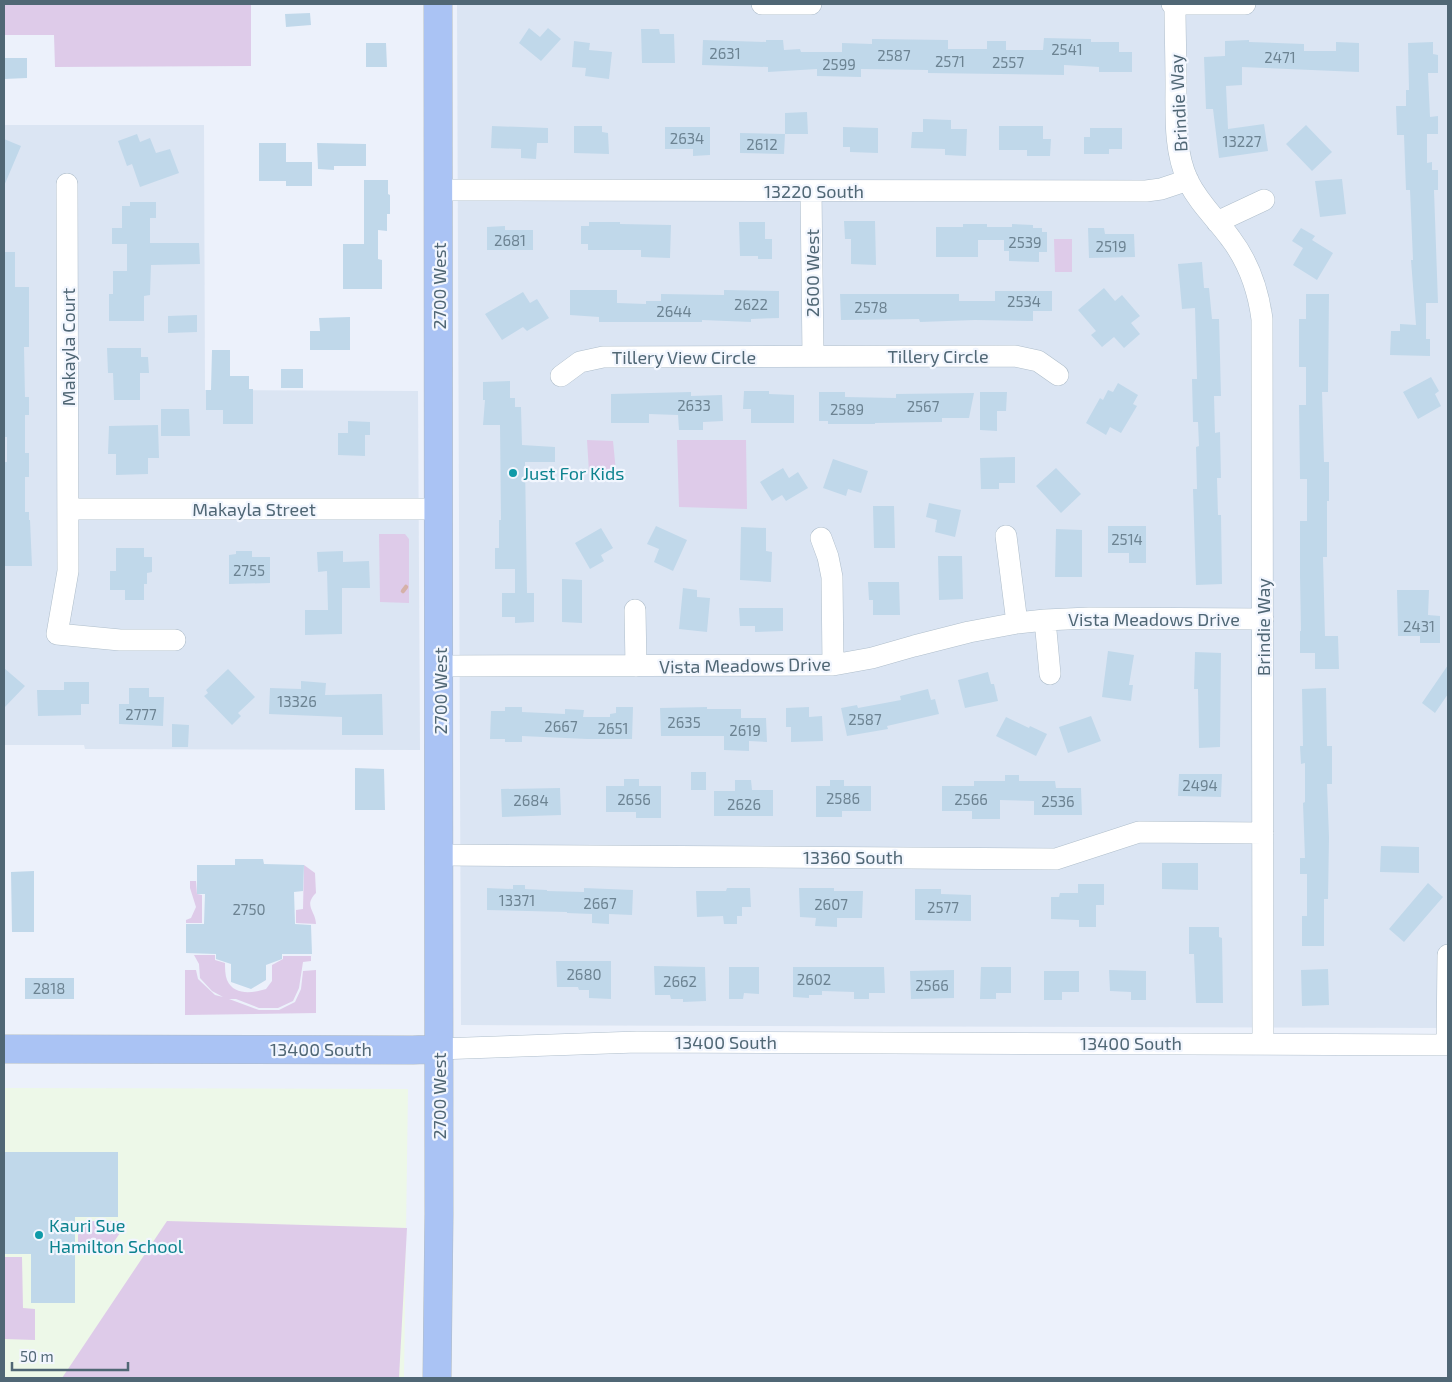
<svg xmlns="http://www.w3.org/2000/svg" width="1452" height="1382" font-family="'Exo 2',sans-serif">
<rect width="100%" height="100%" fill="#ecf1fb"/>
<!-- residential -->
<path fill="#dbe5f3" d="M457,4H1448V1028L461,1025Z
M4,125H204L205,390L418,391L420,750L85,749L84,745H4Z"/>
<!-- education -->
<path fill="#edf8e8" d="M4,1088L408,1089L404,1378H4Z"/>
<!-- green -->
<path fill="#decbe9" d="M4,4H251V66L55,67L54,35H4Z
M1054,239H1072V272H1055Z
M587,440L613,441L616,472H589Z
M677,440H746L747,509L679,507Z
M379,534H405L409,539V603L380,602Z
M304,865L315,873L316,893C303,906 316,911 316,924L296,923V910L303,909Z
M190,881H196L197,894L202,895V923H186V920L191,918L196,907L190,888Z
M194,955H215V960L225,963C225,968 225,975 227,980C234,996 253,993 266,989L272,981V965L283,959V956H311V961L303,962L299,988L293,1001L278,1008H259L236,999H229L259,1010H279L295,1002L301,989L303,971L316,970V1013L185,1015V970H196L198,979L215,995L223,997L212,991L200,978L199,964Z
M78,1221H124L122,1230L109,1249H78Z
M167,1221L407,1228L399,1378H62Z
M4,1257H22L23,1308L35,1309V1340L4,1339Z"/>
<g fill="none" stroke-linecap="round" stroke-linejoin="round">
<!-- stream -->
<path stroke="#d5b1a8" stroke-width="4.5" d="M403,591L406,587"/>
</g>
<!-- building -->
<path fill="#c0d8ea" d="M310,13L311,25L286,27L285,14Z
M529,28L540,37L548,28L561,39L541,61L519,43Z
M641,29H659L660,34H674L675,63H642Z
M1044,38L1091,39V42H1119V52H1132V72H1099V67L1064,65V75L928,73V70L861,69V77L817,76V69L768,72V67L702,65L703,40L766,42V40H783L784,50L800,49L801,52H842V43L872,44V39L948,40V49H987V41H1006V50H1043Z
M1249,40V42L1304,44V51H1336V42L1359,43V72L1242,67V85L1226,86L1228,129L1264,124L1268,151L1219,158L1213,109H1206L1204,57L1225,56V41Z
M574,41L590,43L589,50L612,52L609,79L585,76L586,68L572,67Z
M1433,42V54L1438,55V73H1428L1430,117L1438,116V134H1427V163L1432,162V170H1438V190H1434L1438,303H1426V339H1430V356L1390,355L1391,331H1400V324L1416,325L1411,260H1413L1410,190H1406L1404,135H1397L1396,106H1406V90H1409L1408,43Z
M366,43H386L387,67H366Z
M4,58H27V78L4,79Z
M807,112L808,134H785V113Z
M923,119L951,120V129H967L966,156L945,155V149L911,148L912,132H923Z
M1306,125L1332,152L1312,171L1286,144Z
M492,126L548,128V143H537L536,159L521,158V149L491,148Z
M574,126H602V132L608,133L609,154L574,153Z
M999,126H1043V139H1051L1050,156H1027V150H999Z
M665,127H710V155L693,156V149H665Z
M843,127L878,128V153L850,152V147H843Z
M1090,128H1122V149H1109V154H1084V137H1090Z
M740,133L785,134L784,154L740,153Z
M137,134L140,142L150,138L156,153L170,149L179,173L140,187L132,164L127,166L118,141Z
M4,139L21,146L4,186Z
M259,143H286V162H312V186H286V181H259Z
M317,143L366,144V166H334V170L318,169Z
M1342,179L1346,214L1320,217L1315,181Z
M364,180H388V194L390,195V214H387V231L378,230V259L382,260V289H343V244H364Z
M130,202H156V218H150V243H199L200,264L151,265L150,295L144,296V321H109V294H113V271H127V244H112V228H122V206H130Z
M844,221H875L876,265L851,264V239H845Z
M589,222H620V224L671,225L670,258L641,257V250H588V244H581V226H589Z
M739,222H765V239H772V259H758V256H740Z
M963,224H987V227H1012V224L1033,225V228H1042V232H1047V252H1039V262L1009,261V251H1004V240H978V257H936V227H963Z
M505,226V230H533V250H487V227Z
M1088,228H1104L1105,234H1134L1135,257L1089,258Z
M1301,228L1315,236L1312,240L1333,253L1317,280L1293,265L1303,248L1292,241Z
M4,252H15V287H29V347H24L25,397H29V415H25V453H29V477H25V512H29V520H30L32,566H5V557H4V462H7V437H4Z
M1202,262L1204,288H1209L1212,319H1219L1221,396H1214L1215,433L1220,432L1221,478H1217L1218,515H1221L1222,584L1196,585L1193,489H1197L1196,447L1199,446L1198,422H1193L1192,379H1197L1195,308L1182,309L1178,264Z
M1104,288L1115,301L1122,295L1140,316L1131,323L1140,334L1124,348L1114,337L1102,347L1091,335L1096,331L1078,310Z
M570,290H617V303L646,304V301H661V294L724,295V290L779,291V318L751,319V322L702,320V322H599V317L570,315Z
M995,291H1052V311H1033V321L975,320L920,322L919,319L841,320L840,294H959V301H995Z
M523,292L530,303L537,299L549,318L527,331L523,327L502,340L485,314Z
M1306,294H1329L1328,392H1322L1324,462H1329V501H1327V557H1323L1325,636H1338L1339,669H1315V653H1300V631H1301L1300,576V521H1307V479H1300L1299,405H1306V367H1299V319H1306Z
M197,315V332L168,333V316Z
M350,317V350H310V331H320L319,318Z
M107,348H141V357H148L149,373H140V400H114L113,373H108Z
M212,350H230V376H249V389H253V424H223V410H206V390H211Z
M281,369H303V388H281Z
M1431,377L1439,391L1435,394L1441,406L1418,419L1403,392Z
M510,381V398H515V407H521L522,445L555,447V462H525L527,593H534V622L515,623V617H502V593H515V569H495V548H499V520H501L500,425H483L485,400H483V382Z
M1118,383L1138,395L1133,404L1137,406L1121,433L1110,427L1106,435L1086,423L1100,398L1103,400L1108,390L1113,392Z
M744,391H769V394L794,395V423H751V409H743Z
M691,392V396L722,395L723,421L703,422V430H679L678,415L649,414V423H611V394Z
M819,392H845V397L896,398V394L974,393L969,418H942V422L875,423V424H828V421H819Z
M980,392H1007L1006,411H997V431L980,430Z
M161,409H189L190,436H161Z
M348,421L370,422V435H365V456L338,455V433H348Z
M158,425L159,458H148V474L116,475V454H108L109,426Z
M1015,457V483H999V489H981L980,458Z
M833,459L868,471L861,493L848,489L846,496L823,488Z
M783,468L789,478L798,472L808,488L786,501L782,495L772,501L760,482Z
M1056,468L1081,494L1061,513L1036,486Z
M929,503L961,510L955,537L935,532L937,520L926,517Z
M873,506H894L895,548H874Z
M656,526L687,540L673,571L654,562L659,549L647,544Z
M1108,526H1146V563H1129V553H1108Z
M741,527L766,528V551L772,552L771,582L740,580Z
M601,528L613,548L601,555L604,561L590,569L575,543Z
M1056,529L1082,530V577H1055Z
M116,548H144V557H152V572L147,573V584H144V600H125V590H110V571H116Z
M236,551H252V557H270V583L229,584V555L236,554Z
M343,551V562L369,561L370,588H342V634L305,635V610H328L327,571L318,572L317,552Z
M938,556H962L963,599L939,600Z
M562,579L582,580V623L562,622Z
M868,582H899L900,615H873V600H869Z
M683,588L697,590V597L710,598L707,632L679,629Z
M1397,590H1429L1428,615L1440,616V643H1420V636H1398Z
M739,608H783V631L755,632V626H740Z
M1108,651L1134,655L1129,685H1133L1131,701L1102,697Z
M1195,652L1221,653L1220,747L1199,748L1198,689H1194Z
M1448,665V694L1435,713L1422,703Z
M4,668L25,686L4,708Z
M228,669L255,697L238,713L241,716L232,725L204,696L208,693L206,690Z
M988,672L991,684H994L998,701L965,708L958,680Z
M301,681L326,683L325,695L382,694L383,735H342V717L269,714L270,688L301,689Z
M64,682H89V704H81V715L38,716L37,690H64Z
M129,688H149V697H164L163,726L119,724V704H129Z
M1326,688L1327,746H1332V784H1327L1329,837L1328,899H1324V946H1302V916H1307V874H1300V858H1305L1303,803L1305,802V763L1301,764L1300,746H1303L1302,689Z
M928,689L931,700L935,699L939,714L887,726L888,729L847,736L841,708L857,705L858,708L901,700L900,696Z
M505,707H522V712L565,714V709L584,710L583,717H610V714L616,713V707H633L632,739H587L522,736V742H505V739H490L491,711H505Z
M707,707V709H741V718H766L767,742L749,741V751L724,750V736H661L660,708Z
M809,707V717L822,716L823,741L791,742V727H786V708Z
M1091,716L1101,741L1068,753L1059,727Z
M1006,717L1029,728L1030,726L1047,734L1036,756L996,736Z
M172,724L189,725L188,747H172Z
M355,768L384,769L385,810H355Z
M691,772H706V790H691Z
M1179,774H1222L1221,797L1178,796Z
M1005,775H1019V781H1055L1056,788H1081L1082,815H1034V801L1000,800V819H972V811H942V786H974V781H1005Z
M624,779H639V786H661V818H636V812H606V786H624Z
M735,780H751L752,790H773V816H714V791H735Z
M830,780H844V786H871V811H842V817H816V786H830Z
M560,788L561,815L502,817L501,789Z
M1381,846L1419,847V873L1380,872Z
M235,859H263L264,864L304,865L303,891L294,892L295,924L311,925L312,954H282V959L266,965V980L251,989L231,982V964L216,959V954L186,953V924H204L205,894H197V865H235Z
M1162,863H1198V890L1162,889Z
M34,871V932H12L11,872Z
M1428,883L1443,897L1404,942L1389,929Z
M1078,884H1104V905H1096V927H1079V920L1051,919V897H1059L1060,893H1078Z
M513,885H525V889L547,890V891L584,892V888L633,890L632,915L609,914V924L592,923V914L567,913V912L487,910V888L513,889Z
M727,888H750L751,907H742V916H737V924H724L723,916L697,917L696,891H726Z
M799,888H834V891H863L862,918H837V927L815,926L816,918L800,917Z
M915,889H941V894L971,895V921L915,920Z
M1189,927H1219V937L1222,938L1223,1003H1196L1194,954H1189Z
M556,961H611V999L589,998V990H579L578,987H557Z
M654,966L705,967L706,1001L683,1002V999H671L670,995H655Z
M729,967H759V994L744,993L743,999H729Z
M793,967H884L885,993H869V999H854V992L822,991V995H809V998L793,997Z
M981,967H1011V993H996V999H980Z
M1328,969L1329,1005L1302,1006L1301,970Z
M954,970V998L911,999L910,971Z
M1109,970L1146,971V1000H1131V992L1110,991Z
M1044,971H1079V992H1062V1000H1044Z
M25,978H74V999H25Z
M4,1152H118V1217H75V1303H31V1254H4Z"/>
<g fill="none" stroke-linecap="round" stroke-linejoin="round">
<!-- minor casing -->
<g stroke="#afbecb" stroke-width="22">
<path id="minor" d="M762,4H811
M1172,4H1245
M1175,4C1175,30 1176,57 1176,84C1176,116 1174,151 1188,181C1200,205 1216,218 1231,239C1249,263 1258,289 1262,319L1263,1044
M67,184L68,571L57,634L120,640H175
M439,190L1146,191L1161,189L1188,180
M811,191L813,356
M1217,222L1264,200
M561,376L580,362L603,357L1015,356L1038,361L1058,375
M68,509H439
M1006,536L1017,623
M821,538L828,557L832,577L833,665
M635,610L636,666
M1045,620L1050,674
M439,666L833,665L872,658L914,646L969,632L1017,623L1045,620L1089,618L1263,619
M440,855L1056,859L1139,832L1263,833
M1447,1045L1448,955
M438,1049L637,1042L1448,1045"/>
</g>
<!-- major casing -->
<g stroke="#b2bcc2" stroke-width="29">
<path id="major" d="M4,1049L413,1050L438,1049
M437,1378L439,1214L438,4"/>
</g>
<!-- minor -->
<use href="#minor" stroke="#fff" stroke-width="21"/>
<!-- major -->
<use href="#major" stroke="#aac3f4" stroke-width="28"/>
</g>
<!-- markers -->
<g fill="#0f9aa8" stroke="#f2f6fe" stroke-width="2">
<circle cx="513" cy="473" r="5"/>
<circle cx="39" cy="1235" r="5"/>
</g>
<g text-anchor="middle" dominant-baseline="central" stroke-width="4.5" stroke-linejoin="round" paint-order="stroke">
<!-- number labels -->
<g font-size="15" fill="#6c8392">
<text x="1067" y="49">2541</text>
<text x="725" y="53">2631</text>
<text x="894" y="55">2587</text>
<text x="1280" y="57">2471</text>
<text x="950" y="61">2571</text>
<text x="1008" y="62">2557</text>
<text x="839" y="64">2599</text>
<text x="687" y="138">2634</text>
<text x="1242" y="141">13227</text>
<text x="762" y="144">2612</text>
<text x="510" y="240">2681</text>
<text x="1025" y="242">2539</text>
<text x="1111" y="246">2519</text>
<text x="1024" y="301">2534</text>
<text x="751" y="304">2622</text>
<text x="871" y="307">2578</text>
<text x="674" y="311">2644</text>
<text x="694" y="405">2633</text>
<text x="923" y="406">2567</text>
<text x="847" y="409">2589</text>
<text x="1127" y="539">2514</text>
<text x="249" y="570">2755</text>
<text x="1419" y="626">2431</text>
<text x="297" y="701">13326</text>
<text x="141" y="714">2777</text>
<text x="865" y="719">2587</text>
<text x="684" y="722">2635</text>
<text x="561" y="726">2667</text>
<text x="613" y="728">2651</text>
<text x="745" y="730">2619</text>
<text x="1200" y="785">2494</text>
<text x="843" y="798">2586</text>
<text x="634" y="799">2656</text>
<text x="971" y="799">2566</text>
<text x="531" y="800">2684</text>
<text x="1058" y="801">2536</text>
<text x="744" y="804">2626</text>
<text x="517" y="900">13371</text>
<text x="600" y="903">2667</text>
<text x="831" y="904">2607</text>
<text x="943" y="907">2577</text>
<text x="249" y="909">2750</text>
<text x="584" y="974">2680</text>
<text x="814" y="979">2602</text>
<text x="680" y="981">2662</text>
<text x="932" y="985">2566</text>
<text x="49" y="988">2818</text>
</g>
<!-- street labels -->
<g font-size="18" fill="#506775" stroke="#f2f6fe">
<text transform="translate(1178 103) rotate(-93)">Brindie Way</text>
<text x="814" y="191">13220 South</text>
<text transform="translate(812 273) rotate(-90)">2600 West</text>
<text transform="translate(439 286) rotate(-90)">2700 West</text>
<text transform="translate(68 347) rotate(-90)">Makayla Court</text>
<text x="938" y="356">Tillery Circle</text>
<text x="684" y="357">Tillery View Circle</text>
<text x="254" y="509">Makayla Street</text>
<text x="1154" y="619">Vista Meadows Drive</text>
<text transform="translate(1263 627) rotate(-90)">Brindie Way</text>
<text transform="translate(745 665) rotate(-1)">Vista Meadows Drive</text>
<text transform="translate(440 691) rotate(-90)">2700 West</text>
<text x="853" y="857">13360 South</text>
<text x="726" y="1042">13400 South</text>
<text x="1131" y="1043">13400 South</text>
<text x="321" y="1049">13400 South</text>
<text transform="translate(439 1096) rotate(-90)">2700 West</text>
</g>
<!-- culture labels -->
<g font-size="18" fill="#0d838f" stroke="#f2f6fe" text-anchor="start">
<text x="523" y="473">Just For Kids</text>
<text x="49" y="1225">Kauri Sue<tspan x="49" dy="21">Hamilton School</tspan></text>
</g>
</g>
<!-- border -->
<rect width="1452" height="1382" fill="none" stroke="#506775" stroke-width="10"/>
<!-- scale -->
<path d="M12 1362v8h116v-8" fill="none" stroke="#506775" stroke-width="2.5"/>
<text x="20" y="1362" font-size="15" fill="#506775" stroke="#f2f6fe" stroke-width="4" paint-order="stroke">50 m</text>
</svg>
